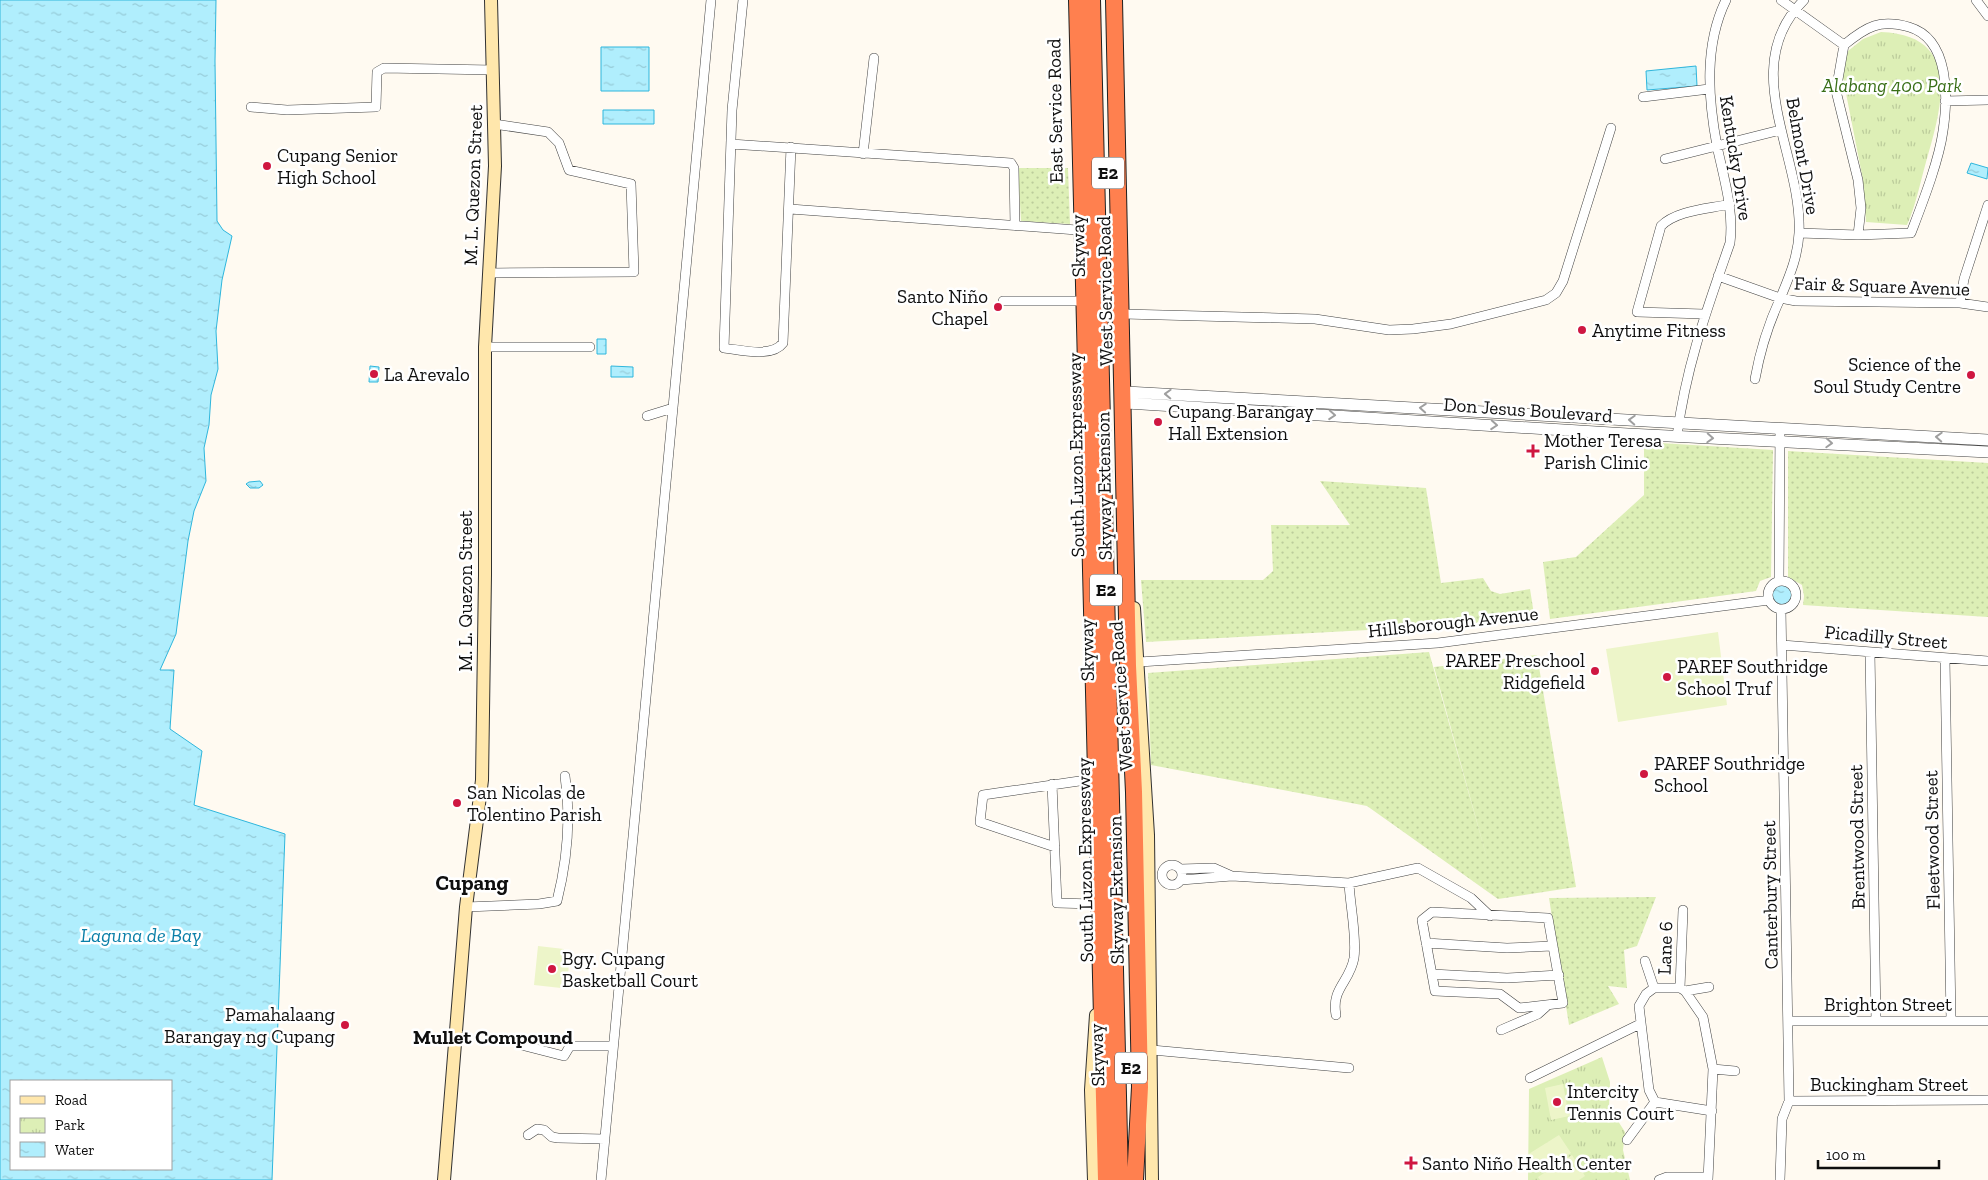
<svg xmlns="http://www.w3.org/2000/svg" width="1988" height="1180" font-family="'Zilla Slab',serif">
<defs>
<pattern id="grass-dots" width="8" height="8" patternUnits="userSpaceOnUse" patternTransform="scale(1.25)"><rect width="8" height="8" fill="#ddefb6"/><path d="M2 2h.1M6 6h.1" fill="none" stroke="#bccc9b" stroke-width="1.8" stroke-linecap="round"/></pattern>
<pattern id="park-tufts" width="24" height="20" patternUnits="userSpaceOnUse" patternTransform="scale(1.25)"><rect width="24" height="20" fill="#ddefb6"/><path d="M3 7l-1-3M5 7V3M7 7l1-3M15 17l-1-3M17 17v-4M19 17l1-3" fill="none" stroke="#bccc9b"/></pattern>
<pattern id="water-ripples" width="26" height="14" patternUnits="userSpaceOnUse" patternTransform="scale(1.25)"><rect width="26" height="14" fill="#b0eefd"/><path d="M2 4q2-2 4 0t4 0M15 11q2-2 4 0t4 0" fill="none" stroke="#96cbd8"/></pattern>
</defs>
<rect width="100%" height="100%" fill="#fffaf1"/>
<!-- grass -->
<path fill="url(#grass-dots)" d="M1018,168H1068L1070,224L1021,221Z
M1644,442L1773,450L1771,577L1760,581L1756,591L1550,619L1543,562L1576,557L1644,495Z
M1788,451L1988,463V617L1803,605L1804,596L1802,585L1788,577Z
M1320,481L1426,488L1441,583L1483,578L1491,591L1500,594L1530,589L1535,621L1146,642L1141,580H1263L1273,571L1271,525H1350Z
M1429,652L1490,869L1434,667L1537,655L1576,887L1498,899L1367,806L1151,765L1148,673Z
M1656,897L1637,946L1624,950L1627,988L1608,986L1619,1004L1569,1025L1549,898Z"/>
<!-- park -->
<path fill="url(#park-tufts)" d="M1881,32C1963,35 1942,107 1926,162C1920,183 1916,205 1907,225L1866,222L1863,180L1842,73L1848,51L1863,39Z
M1602,1057L1610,1082L1609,1107L1625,1132L1623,1150L1630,1180H1528L1529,1089Z"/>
<!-- pitch -->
<path fill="#edf5c9" d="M1718,632L1727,705L1618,722L1606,649Z
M538,946L564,949L563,963H569L568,975L562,974L561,988L534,985Z
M1563,1084L1569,1116L1551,1120L1545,1088Z
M1559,1135L1571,1153L1539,1173L1527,1155Z
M1572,1155L1585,1176L1579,1180H1540L1538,1177Z"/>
<!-- water -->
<path fill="url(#water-ripples)" stroke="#2fb6dc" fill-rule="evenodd" d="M0,0H216L215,61L217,221L223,230L232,236L222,280L216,331L218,369L211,395L209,425L204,448L206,481L194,511L188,541L176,634L160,670H174L170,729L202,751L194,805L285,834L272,1180H0ZM11,1081H171V1169H11Z
M649,47V91H601V47Z
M1696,66L1697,86L1647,90L1646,71Z
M603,110H654V124H603Z
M1971,163L1988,168L1987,179L1967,173Z
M597,339H606V354H597Z
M370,366L379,367L378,382H369Z
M611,366L633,367V377H611Z
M260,481L263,485L259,488H250L246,484L249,482Z
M1772 595a10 10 0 1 1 20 0a10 10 0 1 1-20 0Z"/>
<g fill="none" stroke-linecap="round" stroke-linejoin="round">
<!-- minor casing -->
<g stroke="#424242" stroke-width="10">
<path id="minor" d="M743,0L732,110L724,348C741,350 772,358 783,343L791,147
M1781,0L1844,45
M1976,0L1988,16
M1643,97L1709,89
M1945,101L1988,100
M251,107L287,110L376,107L377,72L384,68L493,70
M731,144L1011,163L1014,168L1015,226
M863,154L874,58
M1665,159L1780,130
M790,209L1077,230
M1799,233L1858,235L1911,233C1922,204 1939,161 1943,131C1948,98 1950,39 1909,27C1880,19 1867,26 1844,45L1836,91L1858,180L1861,208L1858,235
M489,273L634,272L631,184L569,170L559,143L548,132L494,124
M1718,276L1780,298L1796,301L1960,303L1988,307
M1003,301H1079
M1960,303L1964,279L1988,205
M1124,314L1315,319L1389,330L1413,329L1451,324L1546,300L1556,293L1563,281L1611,128
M1704,314L1637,312L1661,226C1677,210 1709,209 1730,204
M485,347H590
M1755,379C1760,351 1768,325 1780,299C1789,277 1798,257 1799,233C1803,156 1736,67 1804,0
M647,416L673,408
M1677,436C1686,366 1707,309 1730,243C1734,210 1724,179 1717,146C1708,98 1704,45 1726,0
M1779,581L1780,428
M1768 595a14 14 0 1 1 28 0a14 14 0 1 1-28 0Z
M1782,645L1988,661
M1870,652L1876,1021
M1945,659L1951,1020
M1139,662L1438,643L1769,600
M1052,784L1057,903L1095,904
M1055,847L980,822L983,795L1093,779
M1162 875a10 10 0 1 1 20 0a10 10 0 1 1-20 0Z
M1180,869L1214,868L1232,876
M1181,880L1232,876L1349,883L1418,868L1471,898L1490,916
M466,907L539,904L557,901C567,861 571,817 565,776
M1432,912L1548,918L1563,1003L1519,1008L1500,994L1435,991L1422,920Z
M1426,943L1507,948L1552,946
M1645,961L1654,988
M1432,974L1507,978L1559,975
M1680,988L1683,910
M1685,991L1709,987
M1336,1015C1331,988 1350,982 1354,958C1357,937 1350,905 1349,883
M1789,1021H1988
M1501,1030L1538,1014L1548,1005
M521,1045L564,1056L570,1046H612
M1152,1050L1349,1068
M1713,1069L1735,1071
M1530,1078L1640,1024
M1789,1101L1988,1100
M528,1135L537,1129L544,1130L552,1137L558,1138L605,1139
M1627,1140L1655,1102
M601,1180L711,0
M1659,1180L1667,1177H1708
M1708,1180L1713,1069L1703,1017L1685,991L1680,988H1654L1646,994L1639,1006L1649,1090L1655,1102L1712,1111
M1780,1180L1782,1119L1789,1101L1781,609"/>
</g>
<!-- tertiary casing -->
<g stroke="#424242" stroke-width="12">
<path id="tertiary" d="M1126,392L1988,440
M1126,403L1628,434L1988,452"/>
</g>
<!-- secondary casing -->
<g stroke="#313131" stroke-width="14">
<path id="secondary" d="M1134,608L1148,835L1152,1180
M444,1180L466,907L482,780L485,575V347L495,166L491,0
M1094,1180L1091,1090L1096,1015"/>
</g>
<!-- motorway casing -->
<g stroke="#202020" stroke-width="18">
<path id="motorway" d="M1077,0L1106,1180
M1092,0L1120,1180
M1114,0L1128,666L1134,792L1140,1087L1135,1180"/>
</g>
<!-- minor -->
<use href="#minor" stroke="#fff" stroke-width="9"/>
<!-- tertiary -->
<use href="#tertiary" stroke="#fff" stroke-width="11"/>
<!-- secondary -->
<use href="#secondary" stroke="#ffe7ac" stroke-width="12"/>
<!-- motorway -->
<use href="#motorway" stroke="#ff804f" stroke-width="16"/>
</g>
<!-- one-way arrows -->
<defs><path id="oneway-chevron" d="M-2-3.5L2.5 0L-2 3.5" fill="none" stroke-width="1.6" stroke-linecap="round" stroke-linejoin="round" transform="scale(1.25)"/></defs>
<g stroke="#9f9f9f">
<use href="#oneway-chevron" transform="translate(1168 394) rotate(-178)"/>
<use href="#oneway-chevron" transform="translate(1423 408) rotate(-176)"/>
<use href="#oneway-chevron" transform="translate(1332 415) rotate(4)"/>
<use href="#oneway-chevron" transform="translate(1632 420) rotate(-177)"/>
<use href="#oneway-chevron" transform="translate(1494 425) rotate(4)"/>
<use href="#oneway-chevron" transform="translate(1939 437) rotate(-177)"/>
<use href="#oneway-chevron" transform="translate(1710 438) rotate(3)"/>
<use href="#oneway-chevron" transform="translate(1829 443) rotate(3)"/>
</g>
<!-- markers -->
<g fill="#cf1741" stroke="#fff" stroke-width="2">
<circle cx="267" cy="166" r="5"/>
<circle cx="998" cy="307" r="5"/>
<circle cx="1582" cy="330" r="5"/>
<circle cx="374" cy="374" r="5"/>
<circle cx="1971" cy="375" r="5"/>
<circle cx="1158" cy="422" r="5"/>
<path d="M1530.5 443.5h5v5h5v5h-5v5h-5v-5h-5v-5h5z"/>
<circle cx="1595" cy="671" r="5"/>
<circle cx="1667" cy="677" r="5"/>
<circle cx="1644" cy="774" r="5"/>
<circle cx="457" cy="803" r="5"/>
<circle cx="552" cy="969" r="5"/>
<circle cx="345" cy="1025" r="5"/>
<circle cx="1557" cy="1102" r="5"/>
<path d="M1408.5 1155.5h5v5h5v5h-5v5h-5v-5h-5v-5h5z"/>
</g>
<g text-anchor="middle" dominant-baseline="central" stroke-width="5" stroke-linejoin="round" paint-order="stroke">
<!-- shield labels -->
<g fill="#fff" stroke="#575757" stroke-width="1">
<rect x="1092" y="157.5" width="32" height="31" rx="4"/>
<rect x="1090" y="574.5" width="32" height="31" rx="4"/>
<rect x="1115" y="1052.5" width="32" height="31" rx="4"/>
</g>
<g font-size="18" font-weight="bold" fill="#0f0f0f">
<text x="1108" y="173">E2</text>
<text x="1106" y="590">E2</text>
<text x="1131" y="1068">E2</text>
</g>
<!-- park labels -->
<g font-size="19" font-style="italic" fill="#396f17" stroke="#fff">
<text x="1892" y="85">Alabang 400 Park</text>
</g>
<!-- street labels -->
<g font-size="19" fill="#0f0f0f" stroke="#fff">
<text transform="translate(1055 111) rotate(-91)">East Service Road</text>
<text transform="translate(1803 156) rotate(80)">Belmont Drive</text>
<text transform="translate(1736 158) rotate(81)">Kentucky Drive</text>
<text transform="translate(473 185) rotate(-88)">M. L. Quezon Street</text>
<text transform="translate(1078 246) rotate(-91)">Skyway</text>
<text transform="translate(1882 286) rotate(2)">Fair &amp; Square Avenue</text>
<text transform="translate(1105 291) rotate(-91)">West Service Road</text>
<text transform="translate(1528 410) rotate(4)">Don Jesus Boulevard</text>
<text transform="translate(1076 455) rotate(-91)">South Luzon Expressway</text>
<text transform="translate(1104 486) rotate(-91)">Skyway Extension</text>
<text transform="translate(465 591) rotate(-90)">M. L. Quezon Street</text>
<text transform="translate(1453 622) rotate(-6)">Hillsborough Avenue</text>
<text transform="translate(1886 637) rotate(5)">Picadilly Street</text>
<text transform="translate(1087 650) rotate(-91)">Skyway</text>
<text transform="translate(1121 696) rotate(-94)">West Service Road</text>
<text transform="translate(1857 837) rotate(-91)">Brentwood Street</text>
<text transform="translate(1932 840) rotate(-91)">Fleetwood Street</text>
<text transform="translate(1085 860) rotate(-91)">South Luzon Expressway</text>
<text transform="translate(1116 890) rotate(-91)">Skyway Extension</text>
<text transform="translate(1770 895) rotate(-91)">Canterbury Street</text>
<text transform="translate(1665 948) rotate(-88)">Lane 6</text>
<text x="1888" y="1004">Brighton Street</text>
<text transform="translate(1097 1055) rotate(-92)">Skyway</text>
<text x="1889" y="1084">Buckingham Street</text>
</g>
<!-- poi labels -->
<g font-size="19" fill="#0f0f0f" stroke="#fff" text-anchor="start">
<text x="277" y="155">Cupang Senior<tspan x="277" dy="22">High School</tspan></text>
<text x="988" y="296" text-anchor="end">Santo Niño<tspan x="988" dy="22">Chapel</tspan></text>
<text x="1592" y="330">Anytime Fitness</text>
<text x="1961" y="364" text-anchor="end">Science of the<tspan x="1961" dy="22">Soul Study Centre</tspan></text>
<text x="384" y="374">La Arevalo</text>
<text x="1168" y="411">Cupang Barangay<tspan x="1168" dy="22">Hall Extension</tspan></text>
<text x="1544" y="440">Mother Teresa<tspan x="1544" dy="22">Parish Clinic</tspan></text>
<text x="1585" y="660" text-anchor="end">PAREF Preschool<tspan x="1585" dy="22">Ridgefield</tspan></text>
<text x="1677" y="666">PAREF Southridge<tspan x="1677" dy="22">School Truf</tspan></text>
<text x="1654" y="763">PAREF Southridge<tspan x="1654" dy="22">School</tspan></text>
<text x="467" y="792">San Nicolas de<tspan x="467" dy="22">Tolentino Parish</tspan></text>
<text x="562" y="958">Bgy. Cupang<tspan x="562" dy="22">Basketball Court</tspan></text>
<text x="335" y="1014" text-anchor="end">Pamahalaang<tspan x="335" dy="22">Barangay ng Cupang</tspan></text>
<text x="1567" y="1091">Intercity<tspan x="1567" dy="22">Tennis Court</tspan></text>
<text x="1422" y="1163">Santo Niño Health Center</text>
</g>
<!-- water labels -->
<g font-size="20" font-style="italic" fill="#0a7fa8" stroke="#fff">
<text x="141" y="935">Laguna de Bay</text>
</g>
<!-- neighbourhood labels -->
<g font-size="20" font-weight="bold" fill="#0f0f0f" stroke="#fff">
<text x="493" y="1037">Mullet Compound</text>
</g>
<!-- quarter labels -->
<g font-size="21" font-weight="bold" fill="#0f0f0f" stroke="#fff">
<text x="472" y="882">Cupang</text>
</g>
</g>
<!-- legend -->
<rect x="10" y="1080" width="162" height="90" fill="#ffffff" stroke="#9f9f9f"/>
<rect x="20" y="1096" width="25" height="8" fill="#ffe7ac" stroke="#9f9f9f"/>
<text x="55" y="1105" font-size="15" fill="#0f0f0f">Road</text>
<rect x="20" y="1118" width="25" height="15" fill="url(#park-tufts)" stroke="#9f9f9f"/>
<text x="55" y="1130" font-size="15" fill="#0f0f0f">Park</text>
<rect x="20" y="1142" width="25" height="15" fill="url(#water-ripples)" stroke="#9f9f9f"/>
<text x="55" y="1155" font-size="15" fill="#0f0f0f">Water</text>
<!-- scale -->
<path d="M1818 1160v8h121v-8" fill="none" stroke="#0f0f0f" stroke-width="2.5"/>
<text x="1826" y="1160" font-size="15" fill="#0f0f0f" stroke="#ffffff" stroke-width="4" paint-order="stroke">100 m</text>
</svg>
